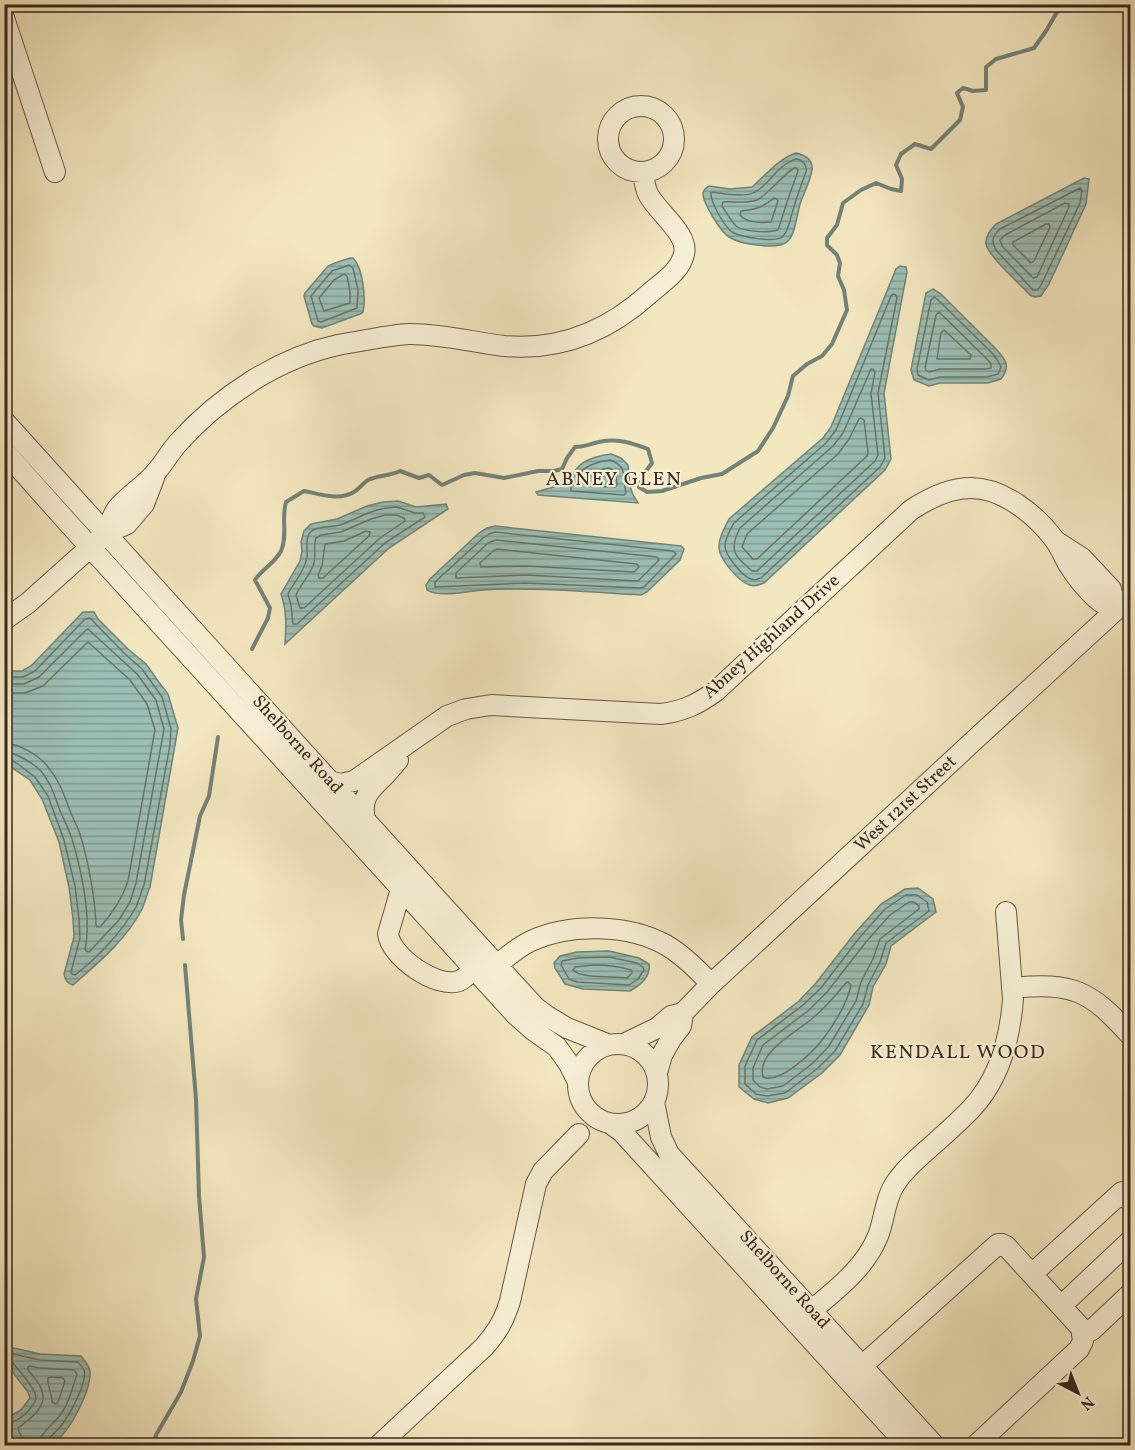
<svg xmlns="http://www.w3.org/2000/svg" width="1135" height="1450" font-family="Vollkorn,serif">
<defs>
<pattern id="water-rules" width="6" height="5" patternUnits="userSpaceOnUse" patternTransform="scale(1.5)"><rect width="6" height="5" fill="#9bbfb4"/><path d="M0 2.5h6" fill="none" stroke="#7f9b92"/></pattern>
</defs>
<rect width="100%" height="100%" fill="#f3e7bf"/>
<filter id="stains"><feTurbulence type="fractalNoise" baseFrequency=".00333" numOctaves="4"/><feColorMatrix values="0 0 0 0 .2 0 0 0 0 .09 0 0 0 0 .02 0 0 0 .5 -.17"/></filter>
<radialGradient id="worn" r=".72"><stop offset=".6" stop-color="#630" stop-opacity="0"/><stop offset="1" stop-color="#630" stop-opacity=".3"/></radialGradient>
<!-- water -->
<path fill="url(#water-rules)" stroke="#738378" stroke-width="1.5" d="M796,153C805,155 813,160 812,170C810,181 805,191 801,201C797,212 796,233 788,241C778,251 740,244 729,237C721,232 702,202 703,193C704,189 706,188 709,186L730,189L752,187C766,175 778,159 796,153Z
M1084,178L1089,179L1086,204L1049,284L1041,296L1035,297L1030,295C1020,284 989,257 986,244C985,236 991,229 996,224Z
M350,258H353C363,268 366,298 363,312L360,314L322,328L314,326L312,324L304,296L305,293L328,266L335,263Z
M900,266L906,267L907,272L884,393L891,459L885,470L764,583C759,585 755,587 750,585C739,582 718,558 719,546C719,537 725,527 729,519L823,438L831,427L887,291L896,269Z
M933,289L941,294L996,349C1006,360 1011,366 1001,379L988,383H940L929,386L914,380L911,370L926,293Z
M611,454L621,458L628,465L630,486L633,495L638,503L538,495L536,492L564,484L572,479C575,462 595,456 611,454Z
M398,501L416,507L446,504L448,509L389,548L285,644C286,626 287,611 281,594L300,561L302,551L301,542L304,531L311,524L337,519L367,506L383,502Z
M495,526L681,546L684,549L680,560L647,592L641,595C588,592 535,587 482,590C468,591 439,598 427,590L426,585L430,579L479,533L487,528Z
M83,612H94L98,619L128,649L146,664L158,681L168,694L178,728L150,887C147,894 145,902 142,909C127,939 98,963 73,985C67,983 65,980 64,974L74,937L73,919L69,887L59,842L42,799L30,780L12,768L5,764L4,671H22L31,666Z
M918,888L933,899L936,912L891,946L886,964L873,987L869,1005L840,1055L822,1073L788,1098L768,1103L754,1099L739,1087V1065L752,1037L799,1001L816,983L855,933L881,904L905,889Z
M609,951L639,958L649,964C651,977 641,985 630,991L583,989L565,984L555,968L554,963L560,956L577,952Z
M5,1346L40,1354L81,1356C85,1361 90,1366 90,1372C91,1391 70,1431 55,1442C42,1450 19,1444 5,1441V1419L21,1410L30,1398L28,1392L5,1362Z"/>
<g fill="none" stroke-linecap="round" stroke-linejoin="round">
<!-- shore -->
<path stroke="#6a7469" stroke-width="1.5" d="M796,159C803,160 807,165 806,172C800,188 794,204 790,221C788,226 787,234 782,237C774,243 741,237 732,232C725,227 710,202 711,193L713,192C724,194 746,198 755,192C770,184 777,165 796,159Z
M794,168H797L798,171L788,199L778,230C769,233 744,232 736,226C731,221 726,212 722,206L723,202C733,201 746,204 757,200C766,196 783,175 794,168Z
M1080,188L1082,191L1080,203L1043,281L1038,290H1033L996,250C991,241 992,236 1000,229Z
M774,198L777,199L778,201L771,222C762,223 746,223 740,215L741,211C757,209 762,208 774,198Z
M1065,203L1069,204V207L1037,277L1033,278L1002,246L1000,240L1005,235Z
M1046,224H1049L1050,227L1034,261L1031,263L1013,245V242Z
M349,265L353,268L358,290L357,308L321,322L318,321L311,296L332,271Z
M344,274L347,276L350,291V303L324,311L319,298L334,280Z
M893,294L896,295L897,298L878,393L885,458L880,467L761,578C757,579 756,581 751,579C742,576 725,555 725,546C725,538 730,530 734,523L826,443L836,430L846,406L891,296Z
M934,297L937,299L992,353L998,361L1001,367L998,374L987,377H940L929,380L918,375L917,369L931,300Z
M939,312L986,358L991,364V368L986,369H940L929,372L926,370L925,368L936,315Z
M944,330L971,355L970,359H937L941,333Z
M871,369H873L875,372L871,394L878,455L875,461L757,571H752C735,556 728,551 740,528L833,446L843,433Z
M861,418L864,420L868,453L867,456L757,559H753L742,547L747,534L838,454L849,439L859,419Z
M610,460C629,467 622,477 626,493L624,495L571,491V487C578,482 575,482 579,475C583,466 600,461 610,460Z
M609,468L616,472L617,485L615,487L588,486L586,484V479C591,473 601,469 609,468Z
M397,507L415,513H423L425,517L385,543L297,624H293L291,605L288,594C294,582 305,571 307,557C308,550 305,541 309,534C315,525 330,528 340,525C362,517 372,508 397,507Z
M385,515H396L404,518L405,521L380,538L304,608H300L296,595C301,584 311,574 314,563C316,555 313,546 316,538L321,535L341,532L371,519Z
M366,531L370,532L369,536L323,578H319L318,575L322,566L325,544L344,541Z
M495,532L673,551L676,554L644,587L640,588L525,583L435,587V582L483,538L489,534Z
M496,540L657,557L659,560L638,581L525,575L456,578V573L488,543Z
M497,549L637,564L639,567L634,572L526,566L481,567L480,563L493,551Z
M4,677H23L35,671L85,619L90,618L124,653L142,669L162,697L171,729L170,745L144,885C141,892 139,900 136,907C122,932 97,958 75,975L72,974L71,972L80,938L79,919L75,886L64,840L48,796L35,777L15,762L4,759
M4,684H24L39,677L86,630L88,629L137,674L156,700L164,729L136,883L130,902L119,920L89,952L86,951L85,949C92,918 81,869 72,839C69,828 63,819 59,808C55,795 50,782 41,771C33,763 15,752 4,752
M4,693H25L43,686L88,642L130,680L147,704L155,730L128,881C122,899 113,913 100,927H97L96,925C95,898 88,860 80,834C77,825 72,817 69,808C63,792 59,780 48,767C40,756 18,743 4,743
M917,895L927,902L929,911L886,943L880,962L868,985L863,1004L835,1051L818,1068L785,1093L767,1096L756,1094L745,1084V1066L757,1040L803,1005L821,988L860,937L885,909L906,895Z
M909,902H914L919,906V909L880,939L873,959L861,982L856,1001L829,1046L813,1063L783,1086L767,1089L760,1087L753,1080V1068L763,1045L809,1010L827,992L866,942L890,915Z
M609,957L637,963L643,967L644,970L638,979L629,985L577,982L569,979L561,965L562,961L578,958Z
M593,965C606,965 618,966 631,970L632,973L627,978C613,976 582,979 573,970L575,967Z
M848,982L851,985C847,1004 835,1023 823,1039C813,1052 779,1085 763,1077C756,1051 798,1032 814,1017C826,1007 836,995 846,983Z
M4,1352L40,1360L77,1362C80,1364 83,1367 84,1370C88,1382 68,1418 60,1427C55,1434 47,1437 46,1446
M4,1359L9,1360L12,1362C18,1370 36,1388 36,1398C36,1402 32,1406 29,1410C23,1417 14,1423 4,1424
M51,1377L63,1378L65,1381L58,1402L56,1404L52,1402C52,1394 47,1385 48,1378Z
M25,1446C25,1437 18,1434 18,1428C31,1418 51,1405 40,1386C37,1380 32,1375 28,1370V1367L30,1366L39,1368L74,1370L77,1374C73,1386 70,1400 63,1411C56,1423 39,1433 38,1446"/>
<!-- stream -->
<path stroke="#738378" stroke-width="4" d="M252,649L268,618L270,608L255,580C262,569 275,563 281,551C288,536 281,518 286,502L304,491C320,494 339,501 354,492C359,489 363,483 368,480C379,475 390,476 400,471L419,478L429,475L442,485L464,475L475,473L504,478L538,471H554L562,469L567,458L575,447C584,447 590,444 599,442C617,438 632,443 648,449L652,463L646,471L639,487L647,492L662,491L701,478L722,474L758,451L773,428L788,396L793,376L807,364L822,356L832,344L847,310L844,290L838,276L840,263L837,255L827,245V238L837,225L843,203L861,190L876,183L891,189L901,191L902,179L896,165L901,154L915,144L931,149L960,120L963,107L957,93L963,88L973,91L986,90V67L996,59L1034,48L1046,31L1057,12L1067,4
M183,939L181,920L184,895L200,816L209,796L218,737
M153,1446L156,1435L181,1392L193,1361L200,1336L196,1299L204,1257L199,1196L196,1099L185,965"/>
<!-- minor casing -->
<g stroke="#675846" stroke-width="22">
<path id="minor" d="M4,18L55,172
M608 139a33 33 0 1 1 66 0a33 33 0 1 1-66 0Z
M4,421L365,820L535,1007L547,1016L567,1028L607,1044
M4,451L70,525L516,1015L533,1030L557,1047L569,1064L578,1082
M105,534C109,526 112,516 117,509C128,495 145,486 156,472C164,463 170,452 178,443C219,397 278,358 338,345C353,342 368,340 383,337C392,336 401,334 410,334C442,334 472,342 504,346C559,351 608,331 649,294C661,283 680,272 684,254C689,234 658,213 648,194C645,188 644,180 643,172
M1057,542L1082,558L1111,589L1116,610
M4,620L28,603L105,534L127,524L144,504L154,478
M329,781L340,784L354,781L447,716L466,709L491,705L661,714C684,711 698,704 716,691L911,510C929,498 949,488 971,488C1003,488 1036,515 1054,539C1061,548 1064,558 1070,567C1077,578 1087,590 1097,599C1102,604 1110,607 1116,610
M365,820C360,797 370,790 385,775C390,770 394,765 398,760
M401,889L388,934C391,957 437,989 459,981C465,979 469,973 473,968
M497,965C508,956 518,947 531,941C570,923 628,924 666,945C683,955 698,970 711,984
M1012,988C1072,982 1090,990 1130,1035
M626,1043L657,1028L671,1016L683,1013L709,986L981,734L1130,597
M578 1084a40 40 0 1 1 80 0a40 40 0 1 1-80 0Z
M657,1073L662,1055L671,1039L681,1026L683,1013
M654,1102L661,1137L669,1154L935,1446
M611,1124L622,1132L908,1446
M1032,1274L1122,1192L1130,1201
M1061,1306L1130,1241
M812,1310C837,1289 865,1268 878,1236C885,1218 885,1197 897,1181C907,1166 923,1154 936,1142C948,1131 961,1120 972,1108C1000,1078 1010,1039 1013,999L1006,912
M1082,1335L1092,1330L1130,1294
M862,1366L998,1244H1002L1006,1246L1082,1329L1083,1341L1079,1349L975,1446
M378,1446L484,1347C497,1332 504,1321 510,1301L536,1184L543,1171L579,1134"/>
</g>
<!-- minor -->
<use href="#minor" stroke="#f7efd5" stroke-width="20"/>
</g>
<g text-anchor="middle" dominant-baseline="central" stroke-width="4.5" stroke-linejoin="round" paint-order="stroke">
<!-- street labels -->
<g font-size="18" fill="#38281e" stroke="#f7efd5">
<text transform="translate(772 637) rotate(-42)">Abney Highland Drive</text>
<text transform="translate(297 745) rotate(48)">Shelborne Road</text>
<text transform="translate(906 804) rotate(-43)">West 121st Street</text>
<text transform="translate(784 1280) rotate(48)">Shelborne Road</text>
</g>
<!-- neighbourhood labels -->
<g font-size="20" letter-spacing="1.5" fill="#38281e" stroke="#f7efd5">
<text x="614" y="480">ABNEY GLEN</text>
<text x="958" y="1053">KENDALL WOOD</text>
</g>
</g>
<!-- margin -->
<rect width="1135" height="1450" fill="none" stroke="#f3e7bf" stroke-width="24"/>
<rect x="6" y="6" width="1123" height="1438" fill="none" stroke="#38281e" stroke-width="3"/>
<rect x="12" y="12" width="1111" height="1426" fill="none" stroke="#38281e" stroke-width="1.5"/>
<!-- north arrow -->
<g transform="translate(1078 1393) rotate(138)" stroke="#f7efd5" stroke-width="4.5" paint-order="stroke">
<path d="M0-4.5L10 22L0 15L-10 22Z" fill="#38281e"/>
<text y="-9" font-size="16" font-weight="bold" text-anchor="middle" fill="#38281e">N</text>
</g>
<rect width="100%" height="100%" filter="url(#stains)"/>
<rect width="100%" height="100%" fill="url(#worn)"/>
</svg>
